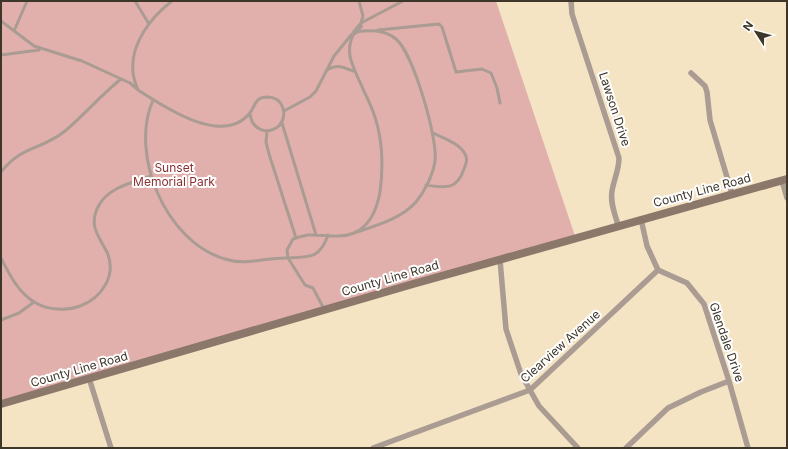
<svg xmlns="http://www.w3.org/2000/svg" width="788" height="449" font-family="Inter,sans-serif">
<rect width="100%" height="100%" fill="#f5e4c3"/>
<!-- green -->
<path fill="#e1b0ad" d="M1,1H496L576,239L1,404Z"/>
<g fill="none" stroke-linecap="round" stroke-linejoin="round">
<!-- lane -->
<path stroke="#aa9b93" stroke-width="3" d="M135,1L149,24
M172,1C151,17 130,44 133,72C133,78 136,84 138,90C164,107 222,146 249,114C256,107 253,97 268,97C284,98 288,115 279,126C266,136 252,129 250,114
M359,1L363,16L360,26
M1,21L34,46L82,61L130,83L137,89
M361,23L403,1
M378,30L439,24L442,27L456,72L482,69L491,73L497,88L500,103
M14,31L27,1
M1,55L39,50
M327,70C337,64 343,67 353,71
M153,100C129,155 166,242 225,259C246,266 267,257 288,258L305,285L313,288L324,309
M284,111L310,97L316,91L334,56L352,34
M282,123L316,235
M267,131L266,142L269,154L296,238
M1,172C22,145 42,150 65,131C84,115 101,95 121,79
M426,185C446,188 457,190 464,169C466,164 468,159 465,154C459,143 443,138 433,133
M328,235C320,258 311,257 288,258L287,250L293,239C298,237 303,236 308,235C322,234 340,239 354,233C370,226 377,209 380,192C383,170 383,150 378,128C375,114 369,101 363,89C355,70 342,52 355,32C369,30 384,29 396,39C413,53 438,138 435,161C433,175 425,191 416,202C401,219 375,226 354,233
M1,258C9,274 19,294 36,303C48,310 67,311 80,306C102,298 117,275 107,252C98,235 88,225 99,205C109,187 134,182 151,176
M1,320L19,313L34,302"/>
<!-- street -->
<path stroke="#aa9b93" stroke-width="5.5" d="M571,1L572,14L619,158C619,170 614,179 612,191C610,203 615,214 618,225
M355,32L360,26
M691,73L705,86L707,92L710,120L732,194
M782,181L787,198
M641,219L647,246L658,270L687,283L704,304L729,381L748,448
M500,260L506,329L521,374L539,406L578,448
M89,378L111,448
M373,448L530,390L658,270
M626,448L668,408L701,392L729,381"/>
<!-- secondary -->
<path stroke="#8c776b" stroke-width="8" d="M1,404L413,284L787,179"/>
</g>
<g text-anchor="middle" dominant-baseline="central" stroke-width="4" stroke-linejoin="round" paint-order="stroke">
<!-- street labels -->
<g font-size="12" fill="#3d3629" stroke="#fff">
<text transform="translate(615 109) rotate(72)">Lawson Drive</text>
<text transform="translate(702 190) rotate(-15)">County Line Road</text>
<text transform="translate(390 278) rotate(-16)">County Line Road</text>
<text transform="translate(727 342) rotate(71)">Glendale Drive</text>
<text transform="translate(560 346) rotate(-42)">Clearview Avenue</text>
<text transform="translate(79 369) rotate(-16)">County Line Road</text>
</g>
<!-- park labels -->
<g font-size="12" fill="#893132" stroke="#fff">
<text x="174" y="167">Sunset<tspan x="174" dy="14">Memorial Park</tspan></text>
</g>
</g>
<!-- border -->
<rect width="788" height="449" fill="none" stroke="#3d3629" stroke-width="4"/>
<!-- north arrow -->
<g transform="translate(756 32) rotate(306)" stroke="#ffffff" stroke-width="3" paint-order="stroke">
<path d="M0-3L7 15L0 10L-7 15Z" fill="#3d3629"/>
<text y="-6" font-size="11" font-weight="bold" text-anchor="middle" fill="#3d3629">N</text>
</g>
</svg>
